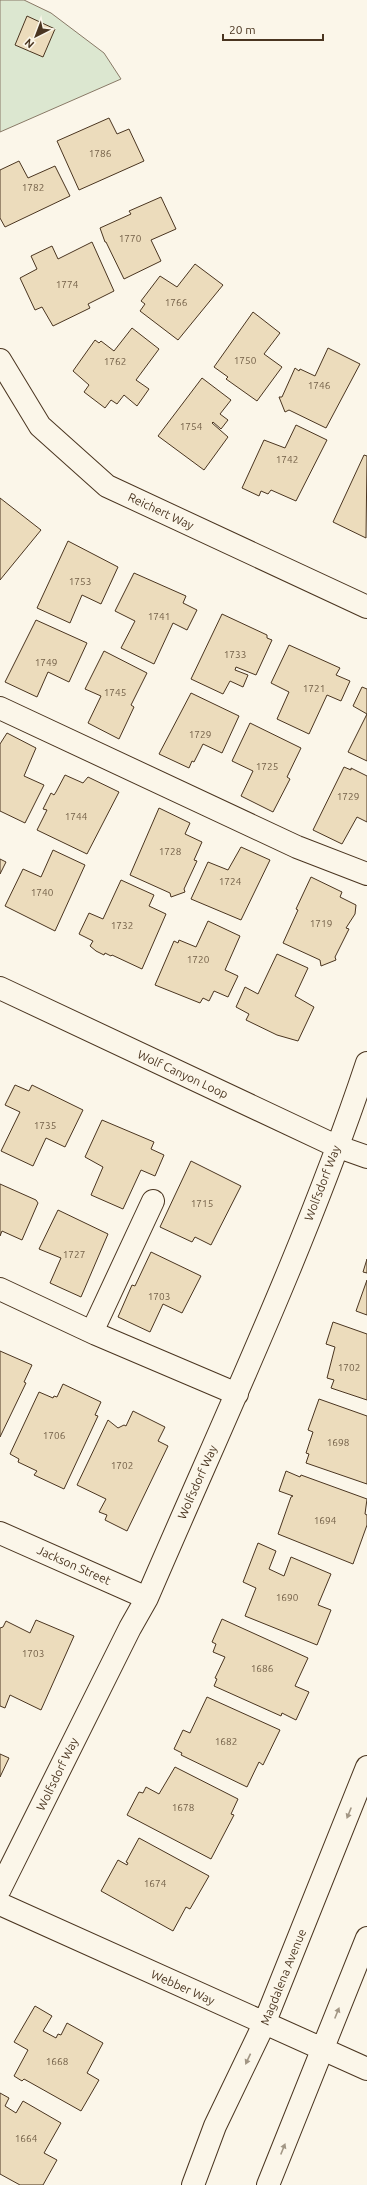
<svg xmlns="http://www.w3.org/2000/svg" width="367" height="2185" font-family="Ubuntu,sans-serif">
<rect width="100%" height="100%" fill="#fbf6e9"/>
<!-- green -->
<path fill="#dce7d0" stroke="#887966" d="M0,0H24L51,13L104,53L121,79L0,132Z"/>
<!-- building -->
<path fill="#ecdcbc" stroke="#4a3520" d="M27,16L55,29L43,57L15,45Z
M109,118L117,134L129,129L144,161L79,190L57,141Z
M19,161L28,178L55,166L70,196L5,227L0,218V170Z
M161,197L176,229L151,240L161,261L124,279L106,242H105L100,228L131,214L129,211Z
M92,242L114,291L88,304L90,308L53,326L42,307L35,310L20,278L37,269L31,256L52,246L58,259Z
M195,264L223,285L178,340L140,311L145,304L141,301L160,276L177,287Z
M253,312L280,333L264,354L282,367L257,401L226,379L228,377L214,367Z
M132,328L159,349L136,380L149,389L137,406L124,395L117,404L111,400L105,408L84,392L89,385L73,371L95,340L99,343L101,341L114,351Z
M328,348L360,364L326,428L289,410L285,412L279,397H282L295,368L299,371L300,369L315,376Z
M202,378L231,400L220,414L228,420L221,429L213,422L212,423L228,437L204,470L158,436Z
M296,425L327,440L296,501L271,490L268,494L261,491L259,496L242,488L264,440L285,448Z
M364,455L367,456L366,538L333,522Z
M0,498L41,530L0,580Z
M68,541L118,567L101,604L82,595L70,623L37,608Z
M134,573L186,596L183,603L197,610L187,630L173,623L154,664L121,648L135,621L115,611Z
M222,614L267,635V638L272,640L256,675L236,667L235,670L248,675L243,687L230,681L223,694L191,679Z
M36,620L87,643L69,682L48,672L37,697L5,682Z
M289,645L340,668L336,675L350,681L341,701L327,695L309,734L277,719L289,692L271,683Z
M104,651L147,673L131,705L134,707L119,739L88,723L101,696L85,689Z
M362,687L367,689V761L348,752L367,714L353,706Z
M191,693L239,716L222,753L203,744L194,762L192,761L189,768L159,754Z
M250,723L301,748L287,777L290,779L273,812L241,796L253,771L232,761Z
M7,733L36,748L24,776L44,785L25,823L0,811V744Z
M344,767L351,770V768L367,776V822L357,817L342,844L313,830Z
M65,775L83,783L88,777L119,792L87,854L37,830L47,810L43,809L51,793L54,795L56,792Z
M159,808L190,823L185,834L202,842L194,860L197,861L184,889L185,892L171,897L170,893L130,875Z
M241,847L270,860L241,920L191,899L208,862L228,870Z
M53,850L85,865L55,931L5,906L23,869L41,877Z
M0,859L6,862L0,874Z
M311,877L342,892L340,897L356,905L355,914L346,928L349,929L335,957L336,960L321,966L320,960L283,943L298,910L296,909Z
M121,880L154,895L149,906L166,914L142,969L112,955L111,956L105,953L104,955L96,951L90,946L93,941L79,934L89,913L103,919Z
M208,921L240,936L225,970L238,976L228,997L214,991L209,1001L203,998L200,1003L155,985L174,941L178,943L179,940L196,947Z
M277,954L308,968L295,996L314,1007L298,1041L277,1035L246,1020L249,1014L236,1007L245,987L258,994Z
M15,1085L29,1091L32,1085L83,1110L65,1147L46,1138L33,1166L1,1151L20,1112L5,1105Z
M102,1120L154,1142L151,1149L164,1155L155,1176L141,1170L123,1209L91,1195L103,1167L85,1157Z
M191,1161L241,1186L211,1245L195,1237L192,1242L160,1227Z
M0,1184L36,1200L38,1203L22,1240L2,1231L0,1236Z
M58,1210L108,1234L81,1297L50,1283L61,1258L39,1249Z
M151,1252L201,1276L182,1313L163,1304L150,1332L118,1317L132,1285L135,1286Z
M367,1259V1273L363,1272Z
M367,1280V1315L356,1311Z
M333,1322L367,1334V1400L331,1388L334,1380L327,1378L335,1347L326,1344Z
M0,1351L32,1365L24,1382L26,1383L0,1437Z
M63,1384L101,1402L95,1415L98,1416L64,1489L34,1475L37,1471L18,1462L19,1459L10,1454L39,1392L53,1398L54,1396L57,1397Z
M319,1399L367,1416V1484L306,1463L309,1454L306,1453L313,1432L308,1430Z
M133,1411L165,1427L158,1441L168,1446L127,1531L105,1520L107,1515L99,1512L106,1499L77,1485L108,1420L118,1428L124,1425L126,1426Z
M286,1471L300,1477L301,1475L367,1499L365,1514L367,1515V1525L353,1564L278,1534L291,1497L293,1496L279,1491Z
M258,1543L276,1551L269,1569L284,1576L291,1557L331,1574L318,1605L331,1610L317,1645L245,1616L256,1588L243,1582Z
M222,1619L308,1658L295,1686L309,1692L296,1720L282,1713L281,1716L214,1686L217,1679L215,1678L225,1657L213,1652L216,1644L212,1642Z
M36,1620L74,1636L41,1710L10,1695L5,1708L0,1706V1628L3,1627L6,1621L30,1633Z
M207,1697L280,1730L263,1765L259,1762L247,1787L181,1755L182,1753L174,1749L183,1730L190,1733Z
M0,1754L9,1758L0,1777Z
M175,1767L238,1799L231,1814L234,1815L211,1859L127,1815L139,1792L143,1793L146,1787L159,1794Z
M139,1838L209,1876L190,1909L186,1907L173,1931L101,1891L118,1860L127,1865L128,1863L126,1862Z
M35,2006L52,2016L43,2031L56,2038L58,2034L61,2035L67,2023L103,2043L87,2073L99,2080L81,2111L24,2079L22,2081L14,2076L28,2050L14,2042Z
M0,2093L9,2098L5,2106L16,2113L23,2101L61,2123L44,2153L57,2160L43,2185H20L0,2174Z"/>
<g fill="none" stroke-linecap="round" stroke-linejoin="round">
<!-- minor casing -->
<g stroke="#4a3520" stroke-width="24">
<path id="minor" d="M0,360L40,426L107,486L367,607
M0,708L297,847L367,874
M0,988L336,1146L367,1157
M0,1289L96,1334L237,1394
M92,1332L153,1201
M0,1533L147,1598
M0,1889L130,1628L147,1598C223,1421 306,1246 367,1063
M0,1904L367,2069
M193,2185L215,2126L264,2024L367,1767
M268,2185L367,1938"/>
</g>
<!-- minor -->
<use href="#minor" stroke="#fbf6e9" stroke-width="22"/>
</g>
<!-- one-way arrows -->
<defs><path id="oneway-solid" d="M-6-.8H1V-3.2L6.5 0L1 3.2V.8H-6Z"/></defs>
<g fill="#a29684">
<use href="#oneway-solid" transform="translate(349 1813) rotate(112)"/>
<use href="#oneway-solid" transform="translate(337 2013) rotate(-68)"/>
<use href="#oneway-solid" transform="translate(248 2059) rotate(115)"/>
<use href="#oneway-solid" transform="translate(283 2149) rotate(-68)"/>
</g>
<g text-anchor="middle" dominant-baseline="central" stroke-width="3" stroke-linejoin="round" paint-order="stroke">
<!-- number labels -->
<g font-size="10" fill="#725f47">
<text x="100" y="153">1786</text>
<text x="33" y="187">1782</text>
<text x="130" y="238">1770</text>
<text x="67" y="284">1774</text>
<text x="176" y="302">1766</text>
<text x="245" y="360">1750</text>
<text x="115" y="361">1762</text>
<text x="319" y="385">1746</text>
<text x="191" y="426">1754</text>
<text x="287" y="459">1742</text>
<text x="80" y="581">1753</text>
<text x="159" y="616">1741</text>
<text x="235" y="654">1733</text>
<text x="46" y="662">1749</text>
<text x="314" y="688">1721</text>
<text x="115" y="692">1745</text>
<text x="200" y="734">1729</text>
<text x="267" y="766">1725</text>
<text x="348" y="796">1729</text>
<text x="76" y="816">1744</text>
<text x="170" y="851">1728</text>
<text x="230" y="881">1724</text>
<text x="42" y="892">1740</text>
<text x="321" y="923">1719</text>
<text x="122" y="925">1732</text>
<text x="198" y="959">1720</text>
<text x="45" y="1125">1735</text>
<text x="202" y="1203">1715</text>
<text x="74" y="1254">1727</text>
<text x="159" y="1296">1703</text>
<text x="349" y="1367">1702</text>
<text x="54" y="1435">1706</text>
<text x="338" y="1442">1698</text>
<text x="122" y="1465">1702</text>
<text x="325" y="1520">1694</text>
<text x="287" y="1597">1690</text>
<text x="33" y="1653">1703</text>
<text x="262" y="1668">1686</text>
<text x="226" y="1741">1682</text>
<text x="183" y="1807">1678</text>
<text x="155" y="1883">1674</text>
<text x="57" y="2061">1668</text>
<text x="26" y="2138">1664</text>
</g>
<!-- street labels -->
<g font-size="12" fill="#4a3520" stroke="#fbf6e9">
<text transform="translate(161 511) rotate(25)">Reichert Way</text>
<text transform="translate(183 1074) rotate(25)">Wolf Canyon Loop</text>
<text transform="translate(322 1183) rotate(-69)">Wolfsdorf Way</text>
<text transform="translate(197 1482) rotate(-66)">Wolfsdorf Way</text>
<text transform="translate(74 1565) rotate(24)">Jackson Street</text>
<text transform="translate(57 1774) rotate(-64)">Wolfsdorf Way</text>
<text transform="translate(283 1977) rotate(-68)">Magdalena Avenue</text>
<text transform="translate(183 1987) rotate(24)">Webber Way</text>
</g>
</g>
<!-- north arrow -->
<g transform="translate(36 36) rotate(222)" stroke="#fbf6e9" stroke-width="3" paint-order="stroke">
<path d="M0-3L7 15L0 10L-7 15Z" fill="#4a3520"/>
<text y="-6" font-size="11" font-weight="bold" text-anchor="middle" fill="#4a3520">N</text>
</g>
<!-- scale -->
<path d="M223 34v6h100v-6" fill="none" stroke="#4a3520" stroke-width="2"/>
<text x="229" y="34" font-size="12" fill="#4a3520" stroke="#fbf6e9" stroke-width="3" paint-order="stroke">20 m</text>
</svg>
